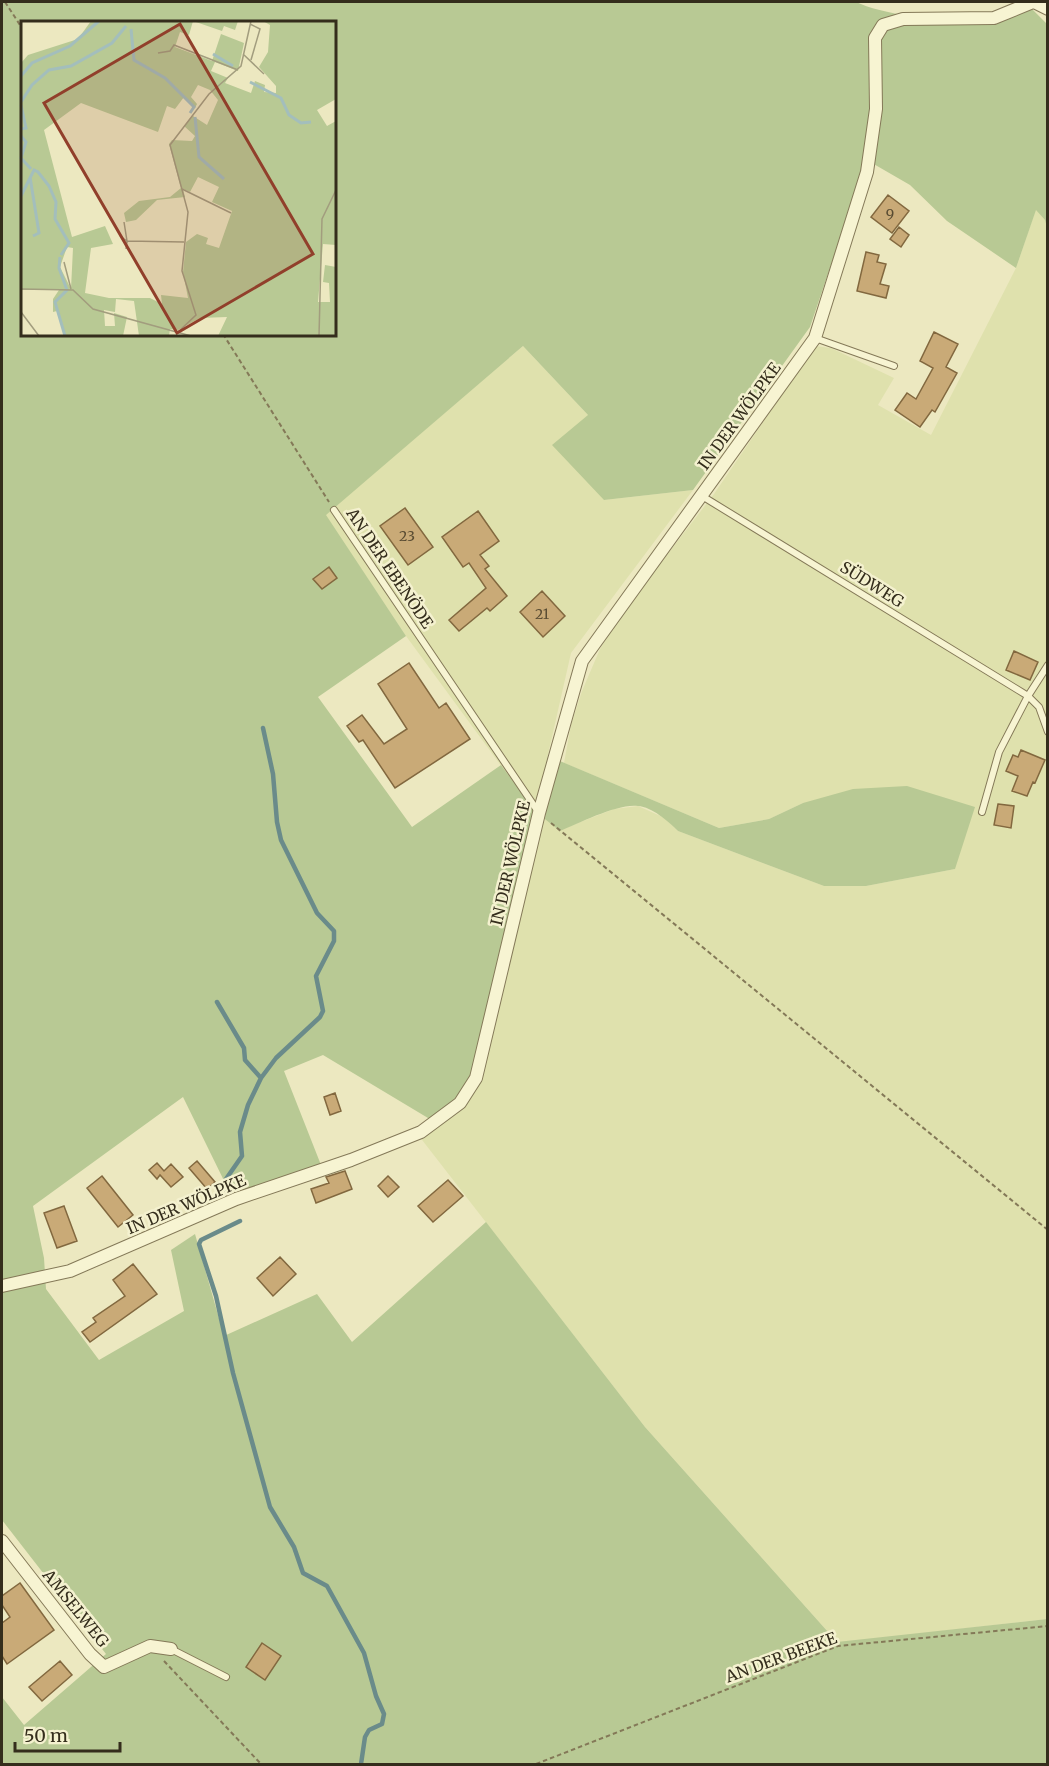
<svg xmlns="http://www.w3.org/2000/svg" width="1049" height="1766" font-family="Merriweather,serif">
<rect width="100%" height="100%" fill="#ece8c0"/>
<!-- farmland -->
<path fill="#dfe1ad" d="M1036,209L1045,220L1048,227L1047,1619L838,1643L645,1427L419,1136L436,1128L463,1109L482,1081L541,816L560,830L614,809L638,806L665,818L678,831L824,886H866L955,869L803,803L769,819L719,828L564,763L571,725L582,691L600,649L619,617L714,494L815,346L831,348L894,378L878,405L931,435L1016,268Z
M523,346L588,415L604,500L693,490L571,653L535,812L406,636L325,515Z"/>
<!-- green -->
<path fill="#b8c994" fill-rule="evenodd" d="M2,2H856C883,15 957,25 988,22C1002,21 1018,13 1032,9L1047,24V227L1045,220L1036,210L1016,268L947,221L910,185L865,159L863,170L810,327L693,490L604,500L552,445L588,415L523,346L326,515L406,636L318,697L412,827L501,765L535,811L548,756L719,828L769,819L803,803L853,789L907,786L975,807L955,869L866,886H824L678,831C668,821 652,807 638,806C619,803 579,823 560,831L541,816L482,1081L463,1109L436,1128L428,1118L323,1055L284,1071L321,1165L231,1195L183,1097L33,1206L44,1258L46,1289L99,1360L184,1311L171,1250L195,1234L224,1336L317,1294L352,1342L486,1222L645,1427L837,1642L1047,1619V1764H2V1697L24,1725L106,1654L2,1520ZM22,22H334V334H22Z"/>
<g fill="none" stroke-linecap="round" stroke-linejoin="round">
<!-- stream -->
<path stroke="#6a8b8a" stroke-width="4.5" d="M217,1002L244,1048L245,1060L261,1078
M227,1192L226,1179L242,1156L240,1132L248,1105L261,1078L276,1058L320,1017L323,1011L316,976L334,941V931L317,913L281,840L277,822L273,774L263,728
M240,1221L201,1240L199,1244L216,1296L233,1373L270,1507L294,1547L303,1573L327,1586L364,1653L376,1696L384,1714L382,1724L369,1730L365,1737L361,1764"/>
</g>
<!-- building -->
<path fill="#c9aa77" stroke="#82683f" stroke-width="1.5" d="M888,195L909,211L892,233L871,217Z
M899,227L909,235L901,247L890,239Z
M866,252L879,255L877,262L886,264L880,284L889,286L886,298L857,291Z
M934,332L958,344L946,367L957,373L935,412L932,410L920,427L895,410L907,393L916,399L933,368L920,361Z
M405,508L433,547L408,565L380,526Z
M478,511L499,541L480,555L489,566L485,569L507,596L490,611L487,608L459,631L449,620L486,588L469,563L463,567L442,537Z
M329,567L337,578L322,589L313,579Z
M542,591L565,616L543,637L520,612Z
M1014,651L1038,662L1030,680L1006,670Z
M409,663L439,708L446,703L470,739L395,788L363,740L359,742L347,726L362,715L384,744L407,729L378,684Z
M1021,750L1045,760L1035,783L1033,782L1027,796L1012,791L1018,776L1006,771L1013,755L1018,757Z
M998,804L1014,806L1011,828L994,825Z
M335,1093L341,1111L330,1115L324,1097Z
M197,1161L215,1182L207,1189L189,1168Z
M157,1163L164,1171L171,1164L183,1177L171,1187L160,1175L157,1179L149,1170Z
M345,1171L352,1189L316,1203L311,1189L329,1183L326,1177Z
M102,1176L133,1215L118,1227L87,1188Z
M388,1176L399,1187L388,1197L378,1186Z
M448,1180L463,1196L433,1222L418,1206Z
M64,1206L77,1241L57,1248L44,1213Z
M280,1257L296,1274L273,1296L257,1278Z
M133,1264L157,1294L90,1342L82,1332L96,1322L93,1318L125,1296L113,1280Z
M20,1583L54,1630L7,1664L2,1656V1623L10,1617L2,1605V1596Z
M262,1643L281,1656L265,1680L246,1667Z
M60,1661L72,1675L42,1701L29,1687Z"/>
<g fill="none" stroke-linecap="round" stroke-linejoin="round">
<!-- lane casing -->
<g stroke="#847958" stroke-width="8">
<path id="lane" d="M815,338L894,366
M702,496L1028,696L1048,665
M334,510L539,813
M982,812L999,752L1028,696L1039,707L1048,732
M171,1649L226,1677"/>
</g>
<!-- street casing -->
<g stroke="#847958" stroke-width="14">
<path id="street" d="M1034,2L1048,9
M2,1286L70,1271L236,1199L351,1160L421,1132L460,1103L476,1078L539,813L582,661L815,338L867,172L876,109L875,38L883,25L903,19L994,18L1033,2
M2,1541L90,1654L104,1667L150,1646L171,1649"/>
</g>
<!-- path -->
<path stroke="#847958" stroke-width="2" stroke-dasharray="4.5 3" stroke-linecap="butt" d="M5,2L22,28
M223,334L329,502
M551,823L1048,1230
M164,1661L261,1764
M536,1764L838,1646L1048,1626"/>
<!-- lane -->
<use href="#lane" stroke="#f7f4d2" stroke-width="6"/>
<!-- street -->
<use href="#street" stroke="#f7f4d2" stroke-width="12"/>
</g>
<g text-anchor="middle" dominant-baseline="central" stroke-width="5" stroke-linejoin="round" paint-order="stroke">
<!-- number labels -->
<g font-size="14" fill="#594c33">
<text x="890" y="214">9</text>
<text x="407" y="536">23</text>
<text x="542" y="614">21</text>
</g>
<!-- street labels -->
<g font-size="16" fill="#342d1c" stroke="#f4f1cf">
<text transform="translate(739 416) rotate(-54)">IN DER WÖLPKE</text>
<text transform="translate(390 568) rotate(56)">AN DER EBENÖDE</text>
<text transform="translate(872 584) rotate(32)">SÜDWEG</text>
<text transform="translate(510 863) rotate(-77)">IN DER WÖLPKE</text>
<text transform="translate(186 1204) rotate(-23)">IN DER WÖLPKE</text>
<text transform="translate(76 1608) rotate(51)">AMSELWEG</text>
<text transform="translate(781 1657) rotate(-20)">AN DER BEEKE</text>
</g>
</g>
<!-- overview -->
<g transform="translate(21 21)">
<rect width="315" height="315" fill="#ece8c0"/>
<path d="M70,0H172L168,14L159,11L154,26L191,40L200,13L223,22L217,50L194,41L190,50L207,57L204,62L230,72L234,60L244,64L243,71L255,72V65L238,46L247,31L249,4L242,0H315V78L296,89L306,105L315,100V224L302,223L297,281H309L308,262L302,261L304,244L315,246V315H197L206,296L179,297L157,309L149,308L148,315H118L113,280L95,278L94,291L83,289L84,305H94L93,292L106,296L102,315H44L36,290L32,291V278L38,269H0V42L7,34L57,18ZM177,64L189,69L197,79L186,104L172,95L163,105L174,115L171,120L151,119L148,123L160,167L149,176L118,180L103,192L105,201L115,199L136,179L164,176L162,168L169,171L177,156L198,166L191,181L211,190L198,227L185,223L187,217L176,213L165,221L162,251L167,277L140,274L141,283L129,277H88L64,272L70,227L92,223L84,205L51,216L23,109L60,82L137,111L146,85L154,88L163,76L174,87L176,83L170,76ZM46,226L52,227L50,268L39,246ZM172,0H217L214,9L203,5L201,10Z" fill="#b8c994" fill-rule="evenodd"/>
<path fill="none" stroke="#a3bebc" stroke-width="3" d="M110,8L113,39L144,57L173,86L169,92M192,33L212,45M0,55L11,42L49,25L78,0M229,61L260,77L268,94L280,102L290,101M0,81L11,64L28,49L50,45L91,22L105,5M0,84L5,107L0,108M174,96L178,136L203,158M0,115L5,121L0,137L10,148M9,156L18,212L12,215M0,175L13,149L17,151L28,165L35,181L34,198L48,222L40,234M39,236L38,247L46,269L34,281L44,315"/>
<path fill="none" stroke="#a29d7e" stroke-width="1.5" d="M229,3L239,8L230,39M137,32L149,30L153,24L217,49M222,33L243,53M161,168L210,192M99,215L106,220L103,201M105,228L106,220L163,221M43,241L50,268M0,268L52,269L72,288L170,315M0,291L18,315M157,311L175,294L161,250L167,191L149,124L188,73L220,45L230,0M298,315L301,198L315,169"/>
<path fill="#913f2b" fill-opacity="0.15" stroke="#913f2b" stroke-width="3" d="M159,3L292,233L156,312L23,82Z"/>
<rect width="315" height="315" fill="none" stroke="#342d1c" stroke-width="3"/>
</g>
<!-- border -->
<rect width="1049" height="1766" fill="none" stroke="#342d1c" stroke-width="6"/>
<!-- scale -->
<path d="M15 1742v9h105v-9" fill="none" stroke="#342d1c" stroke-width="3"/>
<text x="24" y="1742" font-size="18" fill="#342d1c" stroke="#f4f1cf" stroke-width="4.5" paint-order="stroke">50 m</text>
</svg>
